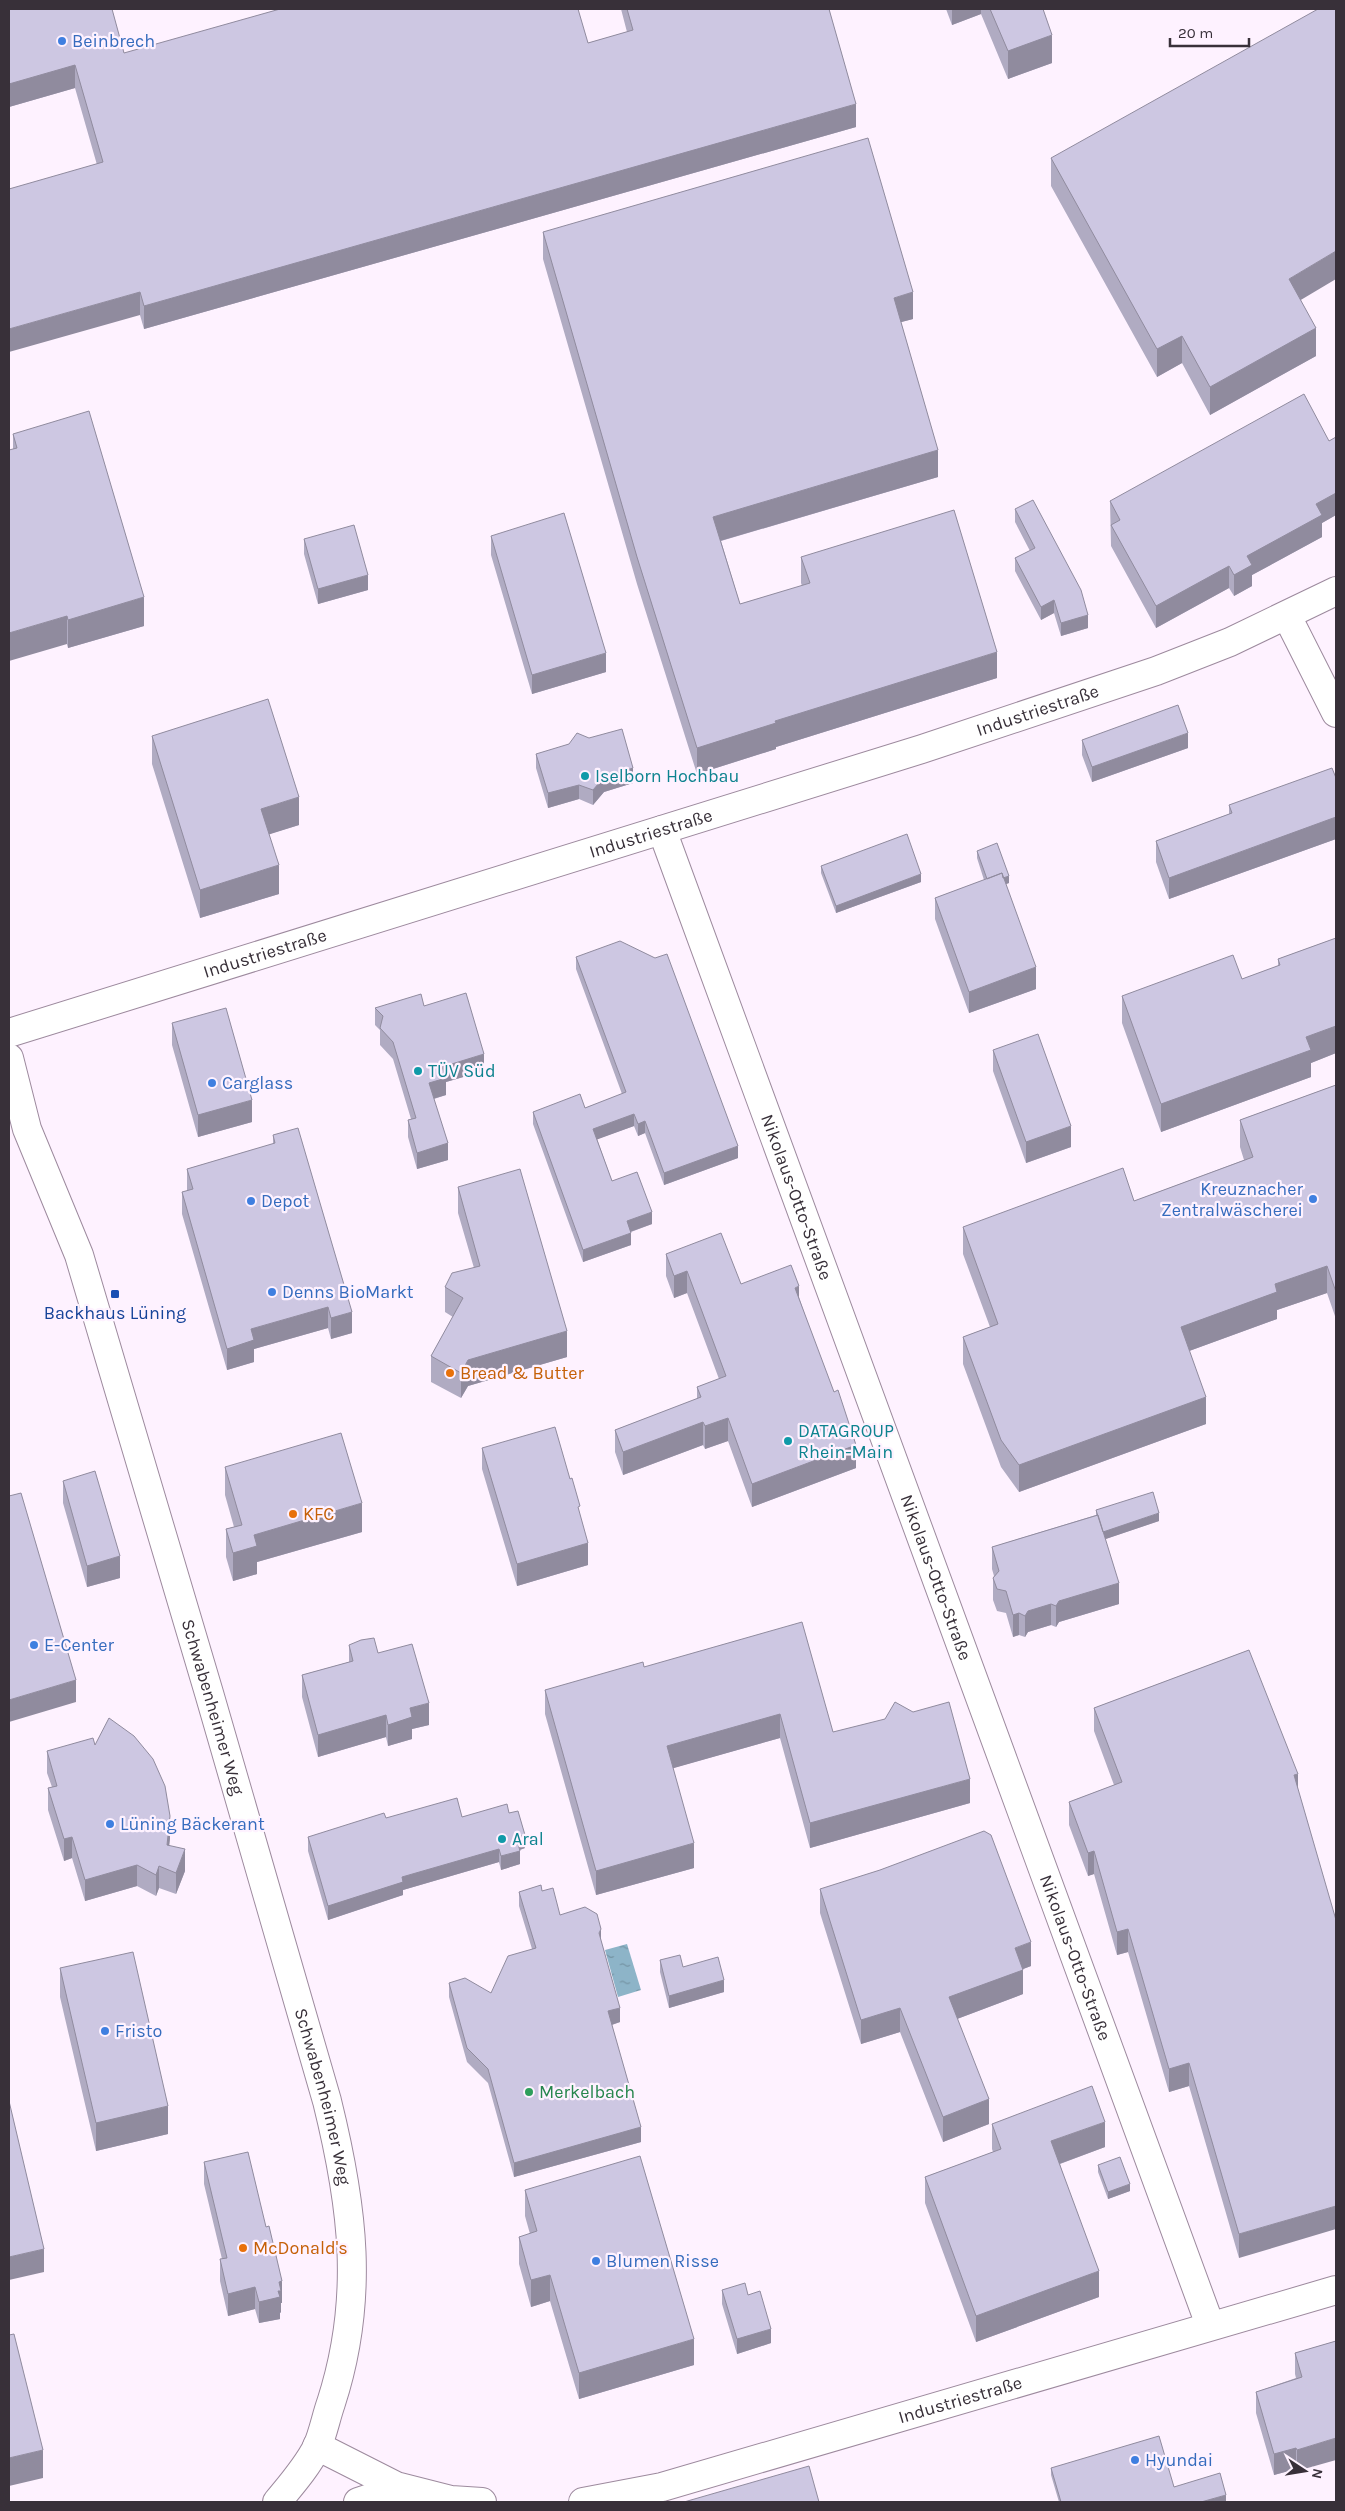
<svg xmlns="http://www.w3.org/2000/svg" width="1345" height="2511" font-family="Karla,sans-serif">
<defs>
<pattern id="water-ripples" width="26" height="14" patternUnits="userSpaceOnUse" patternTransform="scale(1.25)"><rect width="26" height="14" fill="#8db4c8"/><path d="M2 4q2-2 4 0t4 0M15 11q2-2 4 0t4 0" fill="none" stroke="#7493a3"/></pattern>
</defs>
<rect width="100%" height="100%" fill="#fef2ff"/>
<!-- water -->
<path fill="url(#water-ripples)" d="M627,1944L641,1990L618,1997L605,1950Z"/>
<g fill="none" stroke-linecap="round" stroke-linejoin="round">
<!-- minor casing -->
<g stroke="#9d8a9e" stroke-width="30">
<g id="minor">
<path d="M1287,616L1336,713"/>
<path id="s1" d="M662,830L1210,2325"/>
<path id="s2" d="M9,1033L922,749L1156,671L1230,642L1336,591"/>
<path id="s3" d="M9,1058L27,1129L79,1255L209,1693L327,2101C353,2206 365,2298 331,2403C326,2417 323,2434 317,2447C307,2467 291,2485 277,2502"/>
<path d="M317,2446L396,2486L451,2500L482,2502"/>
<path d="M358,2502L370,2498L413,2499"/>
<path id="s4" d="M583,2502L662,2487L1336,2290"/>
</g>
</g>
<!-- minor -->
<use href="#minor" stroke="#fff" stroke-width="28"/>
</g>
<!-- wall -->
<path fill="#b0abc2" d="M9,9L124,53L588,43L627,32L621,9H829L856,127L144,329L75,88L9,107Z
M946,9H1043L1052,63L1008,79L981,14L952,25Z
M1051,158L1301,300L1316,356L1210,415L1182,363L1157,377L1051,186Z
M543,232L913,319L901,322L938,477L721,541L740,604L802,586L801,583V557L997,678L776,747V749L697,774L637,584L543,259Z
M13,434L144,626L68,648L13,449Z
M1336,437V515L1322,523V537L1252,575V586L1234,596L1229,588L1156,628L1111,546L1110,501L1329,441Z
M1015,509L1088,628L1061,636L1054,613L1041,620L1015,571V558L1030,551L1015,522Z
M491,536L606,672L532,694L491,555Z
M304,539L368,590L318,604L304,554Z
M152,736L299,825L269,834L279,894L200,918L152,764Z
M1082,740L1188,748L1092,782L1082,755Z
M536,754L633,783L604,792L593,805L579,799L548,808L536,768Z
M1336,778V839L1169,899L1156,862V841L1229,814V805Z
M977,851L1009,883L1006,884L1036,989L969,1013L935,919V898L984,880L977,858Z
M821,866L921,882L836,913L821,873Z
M1336,938V1053L1311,1063V1077L1161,1132L1122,1023V996L1242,979L1278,966V959Z
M576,957L738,1158L664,1185L645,1133L638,1136L634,1126L597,1139L612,1181L652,1224L631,1232V1245L583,1262L533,1124V1112L585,1108L622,1094L576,969Z
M424,1006L484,1071L446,1082V1095L434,1099L448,1160L417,1169L408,1137V1120L411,1119L393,1059L380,1045V1030L375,1025V1008Z
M172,1023L252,1122L198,1137L172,1045Z
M993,1050L1071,1147L1026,1163L993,1071Z
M1336,1085V1319L1327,1293L1277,1310V1319L1189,1351L1206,1424L1019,1492L1001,1467L963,1364V1337L990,1327L963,1254V1227L1134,1201L1244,1160L1240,1147V1120Z
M273,1135L352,1333L331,1339L328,1328L254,1349V1362L227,1370L182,1214V1192L187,1191V1169L273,1144Z
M458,1187L567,1357L468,1386L461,1398L431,1382V1356L453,1317L445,1312V1287L474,1268L458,1213Z
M666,1254L741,1284L799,1297L856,1468L752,1507L728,1441L705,1449L703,1445L623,1475L615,1452V1430L697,1399V1387L719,1379L687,1293L674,1298L666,1276Z
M482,1448L580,1515L588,1565L517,1586L482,1469Z
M225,1467L362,1532L257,1562V1574L233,1581L226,1557V1529L234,1527L225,1495Z
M63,1481L120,1578L87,1587L63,1503Z
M1096,1510L1159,1521L1105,1539L1119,1604L1059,1622L1056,1627L1051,1625L1028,1632L1025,1637L1019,1635L1013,1637L1006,1613L997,1611L993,1600V1578L994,1576L992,1569V1547L1096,1515Z
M349,1645L378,1653L429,1725L412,1729V1739L388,1746L386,1737L318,1757L302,1697V1675L349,1662Z
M1249,1650L1239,2258L1189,2086L1169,2092L1128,1952L1117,1955L1094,1874L1088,1876L1069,1825V1802L1114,1785L1094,1731V1708Z
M644,1667L833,1732L970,1803L810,1848L780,1738L673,1768L694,1868L596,1895L545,1714V1690Z
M95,1745L170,1838L169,1845L185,1871L176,1894L159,1888L156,1896L137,1886L85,1901L72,1858L64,1861L48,1810V1788L52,1787L47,1773V1751Z
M509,1813L525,1848L520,1850V1864L501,1870L499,1862L403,1890V1895L328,1920L308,1851V1837L386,1818L462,1817Z
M820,1889L1031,1966L1023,1969V1994L957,2019L989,2124L943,2142L900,2032L861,2044L820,1913Z
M542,1891L560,1915L601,1941L620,2022L612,2025L641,2142L514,2177L488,2083L467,2062L449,1997V1983L491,1993L532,1949L519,1906V1892Z
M660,1960L683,1967L724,1992L669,2008L660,1972Z
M60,1968L168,2134L96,2151L60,1997Z
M992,2124L1105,2147L1060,2164L1099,2297L976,2342L925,2203V2177L993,2152L992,2149Z
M204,2162L282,2303H281V2312L280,2313V2319L259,2323L255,2309L228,2316L220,2281V2259H222L204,2184Z
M1098,2165L1130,2191L1108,2199L1098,2172Z
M525,2190L694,2365L579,2399L550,2301L531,2307L519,2264V2237L530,2234L525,2216Z
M722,2290L748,2295L771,2343L737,2354L722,2304Z
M1336,2341L1297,2471L1296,2469L1274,2475L1256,2413V2392L1296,2378L1295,2374V2353Z
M1051,2468L1174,2487L1226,2502H1059L1051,2475Z"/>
<!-- shaded-wall -->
<path fill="#908b9e" d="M952,9H981V14L952,25Z
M1052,35V63L1008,79V51Z
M75,65V88L9,107V84Z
M856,104V127L144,329V306Z
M1336,251V279L1289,307V279Z
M140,292V315L9,352V329Z
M913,292V319L894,324V298Z
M1316,328V356L1210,415V387Z
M1182,336V363L1157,377V349Z
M938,450V477L713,543V517Z
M1336,493V515L1322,523V537L1252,575V586L1234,596V575L1247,556L1316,504Z
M1229,566V588L1156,628V606Z
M368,575V590L318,604V589Z
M144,597V626L68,648V620Z
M1054,600V613L1041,620V607Z
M1088,615V628L1061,636V623Z
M67,616V644L9,661V633Z
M997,652V678L776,747V749L697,774V748L775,721Z
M606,653V672L532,694V675Z
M1188,733V748L1092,782V767Z
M633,768V783L604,792L593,805V790L604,777Z
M579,785V799L548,808V793Z
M299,797V825L261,837V809Z
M1336,817V839L1169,899V878Z
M279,865V894L200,918V890Z
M921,874V882L836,913V906Z
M1009,876V883L988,890V883Z
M1036,967V989L969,1013V992Z
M1336,1026V1053L1311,1063V1077L1161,1132V1104L1306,1037Z
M484,1054V1071L446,1082V1095L429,1100V1083L442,1067Z
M252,1100V1122L198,1137V1115Z
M634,1114V1126L593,1141V1129Z
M645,1121V1133L638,1136V1124Z
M1071,1126V1147L1026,1163V1142Z
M448,1143V1160L417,1169V1153Z
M738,1146V1158L664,1185V1173Z
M652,1212V1224L627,1233V1221Z
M631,1233V1245L583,1262V1250Z
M1327,1266V1293L1277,1310V1319L1181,1354V1327L1275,1284Z
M687,1271V1293L674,1298V1276Z
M799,1286V1309L795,1288Z
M328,1307V1328L254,1349V1362L227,1370V1349L251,1329Z
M352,1312V1333L331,1339V1318Z
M567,1331V1357L468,1386L461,1398V1373L468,1360Z
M1206,1397V1424L1019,1492V1465Z
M728,1418V1441L705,1449V1426Z
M703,1422V1445L623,1475V1452Z
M856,1445V1468L752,1507V1484Z
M362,1503V1532L257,1562V1574L233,1581V1553L254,1535Z
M1159,1513V1521L1103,1540V1532Z
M588,1543V1565L517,1586V1564Z
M120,1556V1578L87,1587V1566Z
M1119,1583V1604L1059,1622L1056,1627V1606L1059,1601Z
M1051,1604V1625L1028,1632L1025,1637V1616L1028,1611Z
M1019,1613V1635L1013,1637V1615Z
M76,1680V1702L9,1722V1700Z
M429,1703V1725L412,1729V1739L388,1746V1725L410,1708Z
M780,1714V1738L667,1770V1746Z
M386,1715V1737L318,1757V1735Z
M1298,1774V1798L1294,1775Z
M970,1779V1803L810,1848V1823Z
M170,1816V1838L167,1866V1845Z
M525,1835V1848L516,1851V1837Z
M72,1837V1858L64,1861V1839Z
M694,1843V1868L596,1895V1871Z
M185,1849V1871L176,1894V1873Z
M499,1849V1862L403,1890V1895L328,1920V1906L402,1877Z
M520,1851V1864L501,1870V1856Z
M1094,1851V1874L1088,1876V1853Z
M137,1865V1886L85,1901V1880Z
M159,1866V1888L156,1896V1875Z
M601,1929V1943L599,1933Z
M1128,1929V1952L1117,1955V1932Z
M1031,1942V1966L1015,1972V1948Z
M1023,1970V1994L949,2022V1997Z
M724,1980V1992L669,2008V1996Z
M620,2008V2022L608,2026V2011Z
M900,2008V2032L861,2044V2020Z
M1189,2063V2086L1169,2092V2069Z
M989,2099V2124L943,2142V2117Z
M168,2106V2134L96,2151V2123Z
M1105,2122V2147L1051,2167V2141Z
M641,2127V2142L514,2177V2163Z
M1130,2184V2191L1108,2199V2192Z
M1336,2206V2229L1239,2258V2234Z
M44,2249V2272L9,2280V2257Z
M1099,2271V2297L976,2342V2316Z
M550,2275V2301L531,2307V2280Z
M282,2281V2303H281V2312L280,2313V2319L259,2323V2302L279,2282Z
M255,2287V2309L228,2316V2294Z
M771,2329V2343L737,2354V2339Z
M694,2339V2365L579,2399V2373Z
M1336,2438V2460L1297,2471V2450Z
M1296,2448V2469L1274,2475V2454Z
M43,2450V2478L9,2486V2458Z
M1226,2495V2502H1201Z"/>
<!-- building -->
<path fill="#cdc7e2" stroke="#908b9e" d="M9,9H112L124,53L280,9H578L588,43L633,30L627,9H829L856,104L144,306L140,292L9,329V189L103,162L75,65L9,84Z
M990,9H1043L1052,35L1008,51Z
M1318,9H1336V251L1289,279L1316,328L1210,387L1182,336L1157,349L1051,158Z
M868,138L913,292L894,298L938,450L713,517L740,604L810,583L801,557L954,510L997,652L775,721L776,723L697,748L637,557L543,232Z
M1304,394L1329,441L1336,437V493L1316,504L1322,515L1247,556L1252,565L1234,575L1229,566L1156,606L1111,525L1120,520L1110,501Z
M89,411L144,597L68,620L67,616L9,633V450L17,448L13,434Z
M1033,500L1081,590L1088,615L1061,623L1054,600L1041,607L1015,558L1035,548L1015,509Z
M564,513L606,653L532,675L491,536Z
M354,525L368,575L318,589L304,539Z
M268,699L299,797L261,809L279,865L200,890L152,736Z
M1178,705L1188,733L1092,767L1082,740Z
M622,729L633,768L604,777L593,790L579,785L548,793L536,754L569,744L577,733L589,738Z
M1332,768L1336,778V817L1169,878L1156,841L1232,813L1229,805Z
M907,834L921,874L836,906L821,866Z
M997,843L1009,876L1003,878L1002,873L987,879L977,851Z
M1002,873L1036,967L969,992L935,898Z
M1336,938V1026L1306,1037L1311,1050L1161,1104L1122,996L1233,955L1242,979L1280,965L1278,959Z
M620,941L655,958L667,954L738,1146L664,1173L645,1121L638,1124L634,1114L593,1129L612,1181L637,1172L652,1212L627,1221L631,1233L583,1250L533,1112L580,1094L585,1108L626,1092L576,957Z
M466,993L484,1054L442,1067L446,1078L429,1083L448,1143L417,1153L408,1120L416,1118L393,1042L380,1028L383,1016L375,1008L421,994L424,1006Z
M226,1008L252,1100L198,1115L172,1023Z
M1038,1034L1071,1126L1026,1142L993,1050Z
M1336,1085V1292L1327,1266L1275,1284L1277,1292L1181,1327L1206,1397L1019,1465L1001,1440L963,1337L998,1324L963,1227L1123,1168L1134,1201L1253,1157L1240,1120Z
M298,1128L352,1312L331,1318L328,1307L251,1329L254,1340L227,1349L182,1192L193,1189L187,1169L275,1143L273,1135Z
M520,1169L567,1331L468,1360L461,1373L431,1356L463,1298L445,1287L452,1273L480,1266L458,1187Z
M721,1233L741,1284L791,1265L799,1286L795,1288L834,1392L838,1390L856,1445L752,1484L728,1418L705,1426L703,1422L623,1452L615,1430L701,1397L697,1387L726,1376L687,1271L674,1276L666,1254Z
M555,1427L570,1479L572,1478L580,1506L578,1507L588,1543L517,1564L482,1448Z
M341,1433L362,1503L254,1535L257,1546L233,1553L226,1529L242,1525L225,1467Z
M95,1471L120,1556L87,1566L63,1481Z
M1153,1492L1159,1513L1103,1532L1096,1510Z
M21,1493L76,1680L9,1700V1496Z
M1098,1515L1119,1583L1059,1601L1056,1606L1051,1604L1028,1611L1025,1616L1019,1613L1013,1615L1006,1591L997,1589L993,1578L999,1571L992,1547Z
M802,1622L833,1732L885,1719L895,1702L913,1712L949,1702L970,1779L810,1823L780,1714L667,1746L694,1843L596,1871L545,1690L643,1662L644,1667Z
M374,1638L378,1653L412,1644L429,1703L410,1708L412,1717L388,1725L386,1715L318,1735L302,1675L353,1661L349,1645L361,1640Z
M1249,1650L1298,1774L1294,1775L1336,1920V2206L1239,2234L1189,2063L1169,2069L1128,1929L1117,1932L1094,1851L1088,1853L1069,1802L1122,1782L1094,1708Z
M109,1718L134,1736L153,1759L165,1786L170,1816L167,1845L185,1849L176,1873L159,1866L156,1875L137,1865L85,1880L72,1837L64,1839L48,1788L57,1786L47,1751L93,1738L95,1745Z
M457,1798L462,1817L507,1804L509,1813L518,1811L525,1835L516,1837L520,1851L501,1856L499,1849L402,1877L403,1882L328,1906L308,1837L384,1813L386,1818Z
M984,1831L991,1835L1031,1942L1015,1948L1023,1970L949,1997L989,2099L943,2117L900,2008L861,2020L820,1889L880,1870Z
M541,1885L542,1891L553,1888L560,1915L585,1907L597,1914L601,1929L599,1933L620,2008L608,2011L641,2127L514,2163L488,2069L467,2048L449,1983L465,1978L491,1993L508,1956L536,1948L519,1892Z
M133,1952L168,2106L96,2123L60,1968Z
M680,1955L683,1967L718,1957L724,1980L669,1996L660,1960Z
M1092,2086L1105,2122L1051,2141L1099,2271L976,2316L925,2177L1001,2149L992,2124Z
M9,2101L44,2249L9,2257Z
M248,2152L266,2227L269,2226L282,2281L279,2282L281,2291H278L280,2297L259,2302L255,2287L228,2294L220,2259L227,2258L204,2162Z
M640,2156L694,2339L579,2373L550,2275L531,2280L519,2237L537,2231L525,2190Z
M1120,2157L1130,2184L1108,2192L1098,2165Z
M745,2283L748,2295L760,2291L771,2329L737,2339L722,2290Z
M14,2334L43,2450L9,2458V2335Z
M1336,2341V2438L1297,2450L1296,2448L1274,2454L1256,2392L1302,2377L1295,2353Z
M1159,2436L1174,2487L1220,2473L1226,2495L1201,2502H1061L1051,2468Z
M809,2466L819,2502H684Z"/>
<!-- markers -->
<g fill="#3f7fe0" stroke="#fef2ff" stroke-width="2">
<circle cx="62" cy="41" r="5"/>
<circle cx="212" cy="1083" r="5"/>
<circle cx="1313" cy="1199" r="5"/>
<circle cx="251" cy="1201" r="5"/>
<circle cx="272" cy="1292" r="5"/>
<circle cx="34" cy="1645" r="5"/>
<circle cx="110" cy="1824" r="5"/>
<circle cx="105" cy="2031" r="5"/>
<circle cx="596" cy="2261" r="5"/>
<circle cx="1135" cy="2460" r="5"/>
</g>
<g fill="#0f9aa8" stroke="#fef2ff" stroke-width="2">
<circle cx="585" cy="776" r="5"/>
<circle cx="418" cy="1071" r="5"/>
<circle cx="788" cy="1441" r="5"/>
<circle cx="502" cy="1839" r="5"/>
</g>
<rect fill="#1a4fb4" stroke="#fef2ff" stroke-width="2" x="110" y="1289" width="10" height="10" rx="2.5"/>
<g fill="#e8710a" stroke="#fef2ff" stroke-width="2">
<circle cx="450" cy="1373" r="5"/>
<circle cx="293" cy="1514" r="5"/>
<circle cx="243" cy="2248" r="5"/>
</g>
<circle fill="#2e9e5b" stroke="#fef2ff" stroke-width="2" cx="529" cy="2092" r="5"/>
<g text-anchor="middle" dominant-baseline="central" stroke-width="4.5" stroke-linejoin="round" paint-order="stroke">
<!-- shop labels -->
<g font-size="18" fill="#366cbe" stroke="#fef2ff" text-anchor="start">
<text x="72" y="41">Beinbrech</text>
<text x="222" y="1083">Carglass</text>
<text x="1303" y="1189" text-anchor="end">Kreuznacher<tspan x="1303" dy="21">Zentralwäscherei</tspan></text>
<text x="261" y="1201">Depot</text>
<text x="282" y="1292">Denns BioMarkt</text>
<text x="44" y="1645">E-Center</text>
<text x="120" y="1824">Lüning Bäckerant</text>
<text x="115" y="2031">Fristo</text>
<text x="606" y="2261">Blumen Risse</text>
<text x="1145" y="2460">Hyundai</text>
</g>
<!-- street labels -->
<g font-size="18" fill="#383039" stroke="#fef2ff">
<text stroke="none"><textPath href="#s2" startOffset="1078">Industriestraße</textPath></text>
<text stroke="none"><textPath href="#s2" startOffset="672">Industriestraße</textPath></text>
<text stroke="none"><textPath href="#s2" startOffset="268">Industriestraße</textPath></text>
<text stroke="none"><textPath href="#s1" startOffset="391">Nikolaus-Otto-Straße</textPath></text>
<text stroke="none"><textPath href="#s1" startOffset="796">Nikolaus-Otto-Straße</textPath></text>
<text stroke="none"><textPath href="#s3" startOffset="681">Schwabenheimer Weg</textPath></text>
<text stroke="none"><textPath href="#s1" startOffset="1201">Nikolaus-Otto-Straße</textPath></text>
<text stroke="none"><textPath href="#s3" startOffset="1086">Schwabenheimer Weg</textPath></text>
<text stroke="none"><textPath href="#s4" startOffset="391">Industriestraße</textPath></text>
</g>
<!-- culture labels -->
<g font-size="18" fill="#0d838f" stroke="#fef2ff" text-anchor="start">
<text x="595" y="776">Iselborn Hochbau</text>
<text x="428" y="1071">TÜV Süd</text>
<text x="798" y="1431">DATAGROUP<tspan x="798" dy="21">Rhein-Main</tspan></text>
<text x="512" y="1839">Aral</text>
</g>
<!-- transit labels -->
<g font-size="18" fill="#164399" stroke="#fef2ff">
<text x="115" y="1313">Backhaus Lüning</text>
</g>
<!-- food labels -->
<g font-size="18" fill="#c56008" stroke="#fef2ff" text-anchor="start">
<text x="460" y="1373">Bread &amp; Butter</text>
<text x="303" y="1514">KFC</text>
<text x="253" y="2248">McDonald's</text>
</g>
<!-- leisure labels -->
<g font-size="18" fill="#27864d" stroke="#fef2ff" text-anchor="start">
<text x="539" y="2092">Merkelbach</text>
</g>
</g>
<!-- border -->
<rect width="1345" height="2511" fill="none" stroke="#383039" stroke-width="20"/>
<!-- north arrow -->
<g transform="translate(1305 2471) rotate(102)" stroke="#fef2ff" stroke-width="4" paint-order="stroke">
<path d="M0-4L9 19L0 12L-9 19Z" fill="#383039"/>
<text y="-8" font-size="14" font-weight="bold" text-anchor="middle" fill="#383039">N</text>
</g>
<!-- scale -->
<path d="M1170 38v8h79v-8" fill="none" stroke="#383039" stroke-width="2.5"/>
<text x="1178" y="38" font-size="15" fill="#383039" stroke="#fef2ff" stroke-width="4" paint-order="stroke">20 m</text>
</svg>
